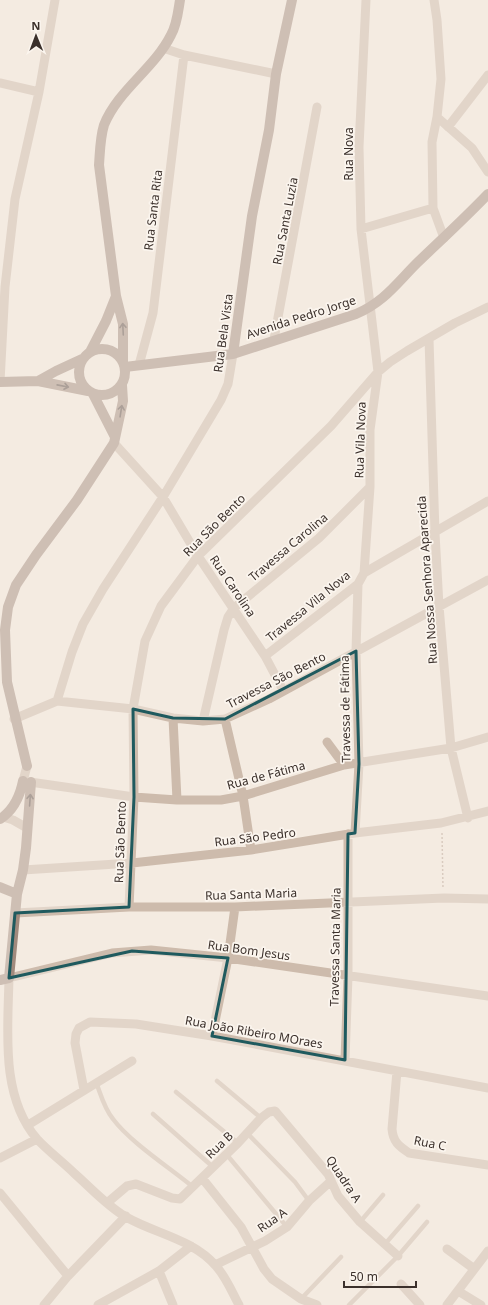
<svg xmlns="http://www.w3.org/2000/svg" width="488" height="1305" font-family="'Noto Sans',sans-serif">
<rect width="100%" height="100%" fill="#f4ebe1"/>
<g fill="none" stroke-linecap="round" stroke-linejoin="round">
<!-- path -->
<path stroke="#b9a596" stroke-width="1.5" stroke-dasharray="2 2" stroke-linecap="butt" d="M442,833L443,889"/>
<!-- lane -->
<path stroke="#cdbbac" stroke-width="4.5" d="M217,1081L261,1118
M96,1082C101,1095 104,1108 113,1119C130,1142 170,1168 193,1187
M176,1092L238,1143
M153,1114L213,1167
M248,1134L295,1182L309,1201
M227,1155L287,1227
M360,1222L383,1195
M385,1244L418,1206
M301,1299L341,1257
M349,1305L398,1256L427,1222"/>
<!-- street -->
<path stroke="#cdbbac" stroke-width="9" d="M434,0L437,20L441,79L437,117L432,142L433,208L444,238
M163,48L184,55L276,74
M0,83L39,92
M437,117L472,148L488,172
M448,127L488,75
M361,229L433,208
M274,339L317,107
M429,339L435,533L439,606L451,748L468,818
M139,365L153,313L184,55
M0,382L5,287L15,199L39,92L55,0
M114,443L163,497L198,556L265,656L283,690
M364,573L370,487V430L378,372L361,229L359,147L366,0
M265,656L358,584L364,573L488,501
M57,701L133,709L173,718L203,721L225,719L269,699L488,580
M57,701L72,652L83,624L103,589L163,497L221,400L228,384L233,354
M173,718L177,800
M14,719L57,701
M225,719L243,796L251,850
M203,721L224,630L228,617L234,608L319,538L370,487
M327,742L344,765
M27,766L23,781L134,797L177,800H221L243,796L344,765L451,748L488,737
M3,817L13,820L27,828
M355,833L359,764L356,651L358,584
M23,870L132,863L251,850L355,833L441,823L488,811
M129,907L134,797L133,709L145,641L161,606L198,556L331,426L378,372L390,362L407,351L455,323L488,307
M15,913L129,907H235L444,898L488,899
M212,1036L228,958L235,907
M345,1060L348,976V834
M397,1071L392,1129C393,1142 399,1146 409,1153L488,1165
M84,1090L75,1043L76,1034L79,1028L90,1022L136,1024L212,1036L488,1088
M28,1125L132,1061
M0,1158L37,1139
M202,1178L241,1227L264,1269L272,1279L301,1299L317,1305
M0,1193L68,1276
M107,1203L127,1186L136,1184L172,1198L180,1199L238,1143L261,1118L269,1112L275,1111L328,1174L338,1196L360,1222L398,1256
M447,1249L473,1268
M215,1265L265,1241L287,1227L309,1201L331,1181
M159,1271L173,1305
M401,1284L420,1305
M458,1291L481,1305
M44,1305L68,1276L126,1216
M98,1305L159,1271L191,1246
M239,1305C232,1292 226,1277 216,1266C193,1239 156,1234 126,1217C107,1206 91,1188 75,1174C63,1162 48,1151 37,1139C0,1096 8,1030 9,978L112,953L151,950L228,958L488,996
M447,1305L488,1251"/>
<!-- secondary -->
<path stroke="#a18a7d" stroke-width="10" d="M79 372a23 23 0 1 1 46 0a23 23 0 1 1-46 0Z
M90,352L106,321L116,296
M233,354L252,216L269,130L276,74L292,0
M123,362V324L116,296L99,165C100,152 100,138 104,125C118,90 154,69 171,35C177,25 178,12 180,0
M125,367L233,354L356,314C384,302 396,284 417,263C441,240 465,218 488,194
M38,381L56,371L82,359
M0,382L38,381L88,391
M93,394L115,437
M27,766L7,682L5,630L8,607L16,585L36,555L77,500L114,443L123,401L122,385
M0,819C14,810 20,796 23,781
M0,887L17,894
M0,980L9,978L17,894L23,870L26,848L31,782"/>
</g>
<!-- one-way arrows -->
<defs><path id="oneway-shaft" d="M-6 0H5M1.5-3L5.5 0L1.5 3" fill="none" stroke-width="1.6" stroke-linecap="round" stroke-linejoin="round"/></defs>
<g stroke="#544640">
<use href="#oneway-shaft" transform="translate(123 329) rotate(-93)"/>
<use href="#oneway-shaft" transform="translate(63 386) rotate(11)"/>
<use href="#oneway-shaft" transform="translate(121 411) rotate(-81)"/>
<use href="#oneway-shaft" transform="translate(30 800) rotate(-86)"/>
</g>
<!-- marked area -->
<path d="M0 0H488V1305H0ZM356,651L359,764L355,833L348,834L345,1060L212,1036L228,958L132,951L9,978L15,913L129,907L134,797L133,709L173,718L225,719Z" fill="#f4ebe1" fill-opacity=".55" fill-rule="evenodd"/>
<path fill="none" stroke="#1f5a5e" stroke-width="3" stroke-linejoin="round" d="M356,651L359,764L355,833L348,834L345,1060L212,1036L228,958L132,951L9,978L15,913L129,907L134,797L133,709L173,718L225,719Z"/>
<g text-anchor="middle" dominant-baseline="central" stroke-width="3.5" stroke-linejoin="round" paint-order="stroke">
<!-- street labels -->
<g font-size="12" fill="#3b302b" stroke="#fbf5ee">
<text transform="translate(348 154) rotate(-90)">Rua Nova</text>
<text transform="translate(153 210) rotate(-83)">Rua Santa Rita</text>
<text transform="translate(285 221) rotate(-79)">Rua Santa Luzia</text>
<text transform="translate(301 317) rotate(-18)">Avenida Pedro Jorge</text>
<text transform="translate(223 333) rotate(-82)">Rua Bela Vista</text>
<text transform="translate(360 440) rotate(-88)">Rua Vila Nova</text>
<text transform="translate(214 525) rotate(-45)">Rua São Bento</text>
<text transform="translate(288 547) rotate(-40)">Travessa Carolina</text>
<text transform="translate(427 580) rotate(-94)">Rua Nossa Senhora Aparecida</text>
<text transform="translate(233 586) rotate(56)">Rua Carolina</text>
<text transform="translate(308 606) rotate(-39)">Travessa Vila Nova</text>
<text transform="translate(276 680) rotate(-27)">Travessa São Bento</text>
<text transform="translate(345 709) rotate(-91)">Travessa de Fátima</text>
<text transform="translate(266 775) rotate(-15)">Rua de Fátima</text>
<text transform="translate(255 837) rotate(-7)">Rua São Pedro</text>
<text transform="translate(120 842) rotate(-88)">Rua São Bento</text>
<text transform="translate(251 894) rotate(-2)">Rua Santa Maria</text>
<text transform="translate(335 947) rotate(-89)">Travessa Santa Maria</text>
<text transform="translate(249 950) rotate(8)">Rua Bom Jesus</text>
<text transform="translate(254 1032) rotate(10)">Rua João Ribeiro MOraes</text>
<text transform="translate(430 1143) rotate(11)">Rua C</text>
<text transform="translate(219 1145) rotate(-44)">Rua B</text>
<text transform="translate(344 1179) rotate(56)">Quadra A</text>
<text transform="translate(272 1220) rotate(-35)">Rua A</text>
</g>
</g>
<!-- north arrow -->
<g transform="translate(36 36) rotate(359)" stroke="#fbf5ee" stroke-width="3" paint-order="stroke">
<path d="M0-3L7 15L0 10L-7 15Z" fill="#3b302b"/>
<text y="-6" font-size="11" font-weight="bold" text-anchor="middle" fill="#3b302b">N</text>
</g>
<!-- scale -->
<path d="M344 1281v6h72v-6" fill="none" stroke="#3b302b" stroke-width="2"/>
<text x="350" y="1281" font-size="12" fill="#3b302b" stroke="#fbf5ee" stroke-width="3" paint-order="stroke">50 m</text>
</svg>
